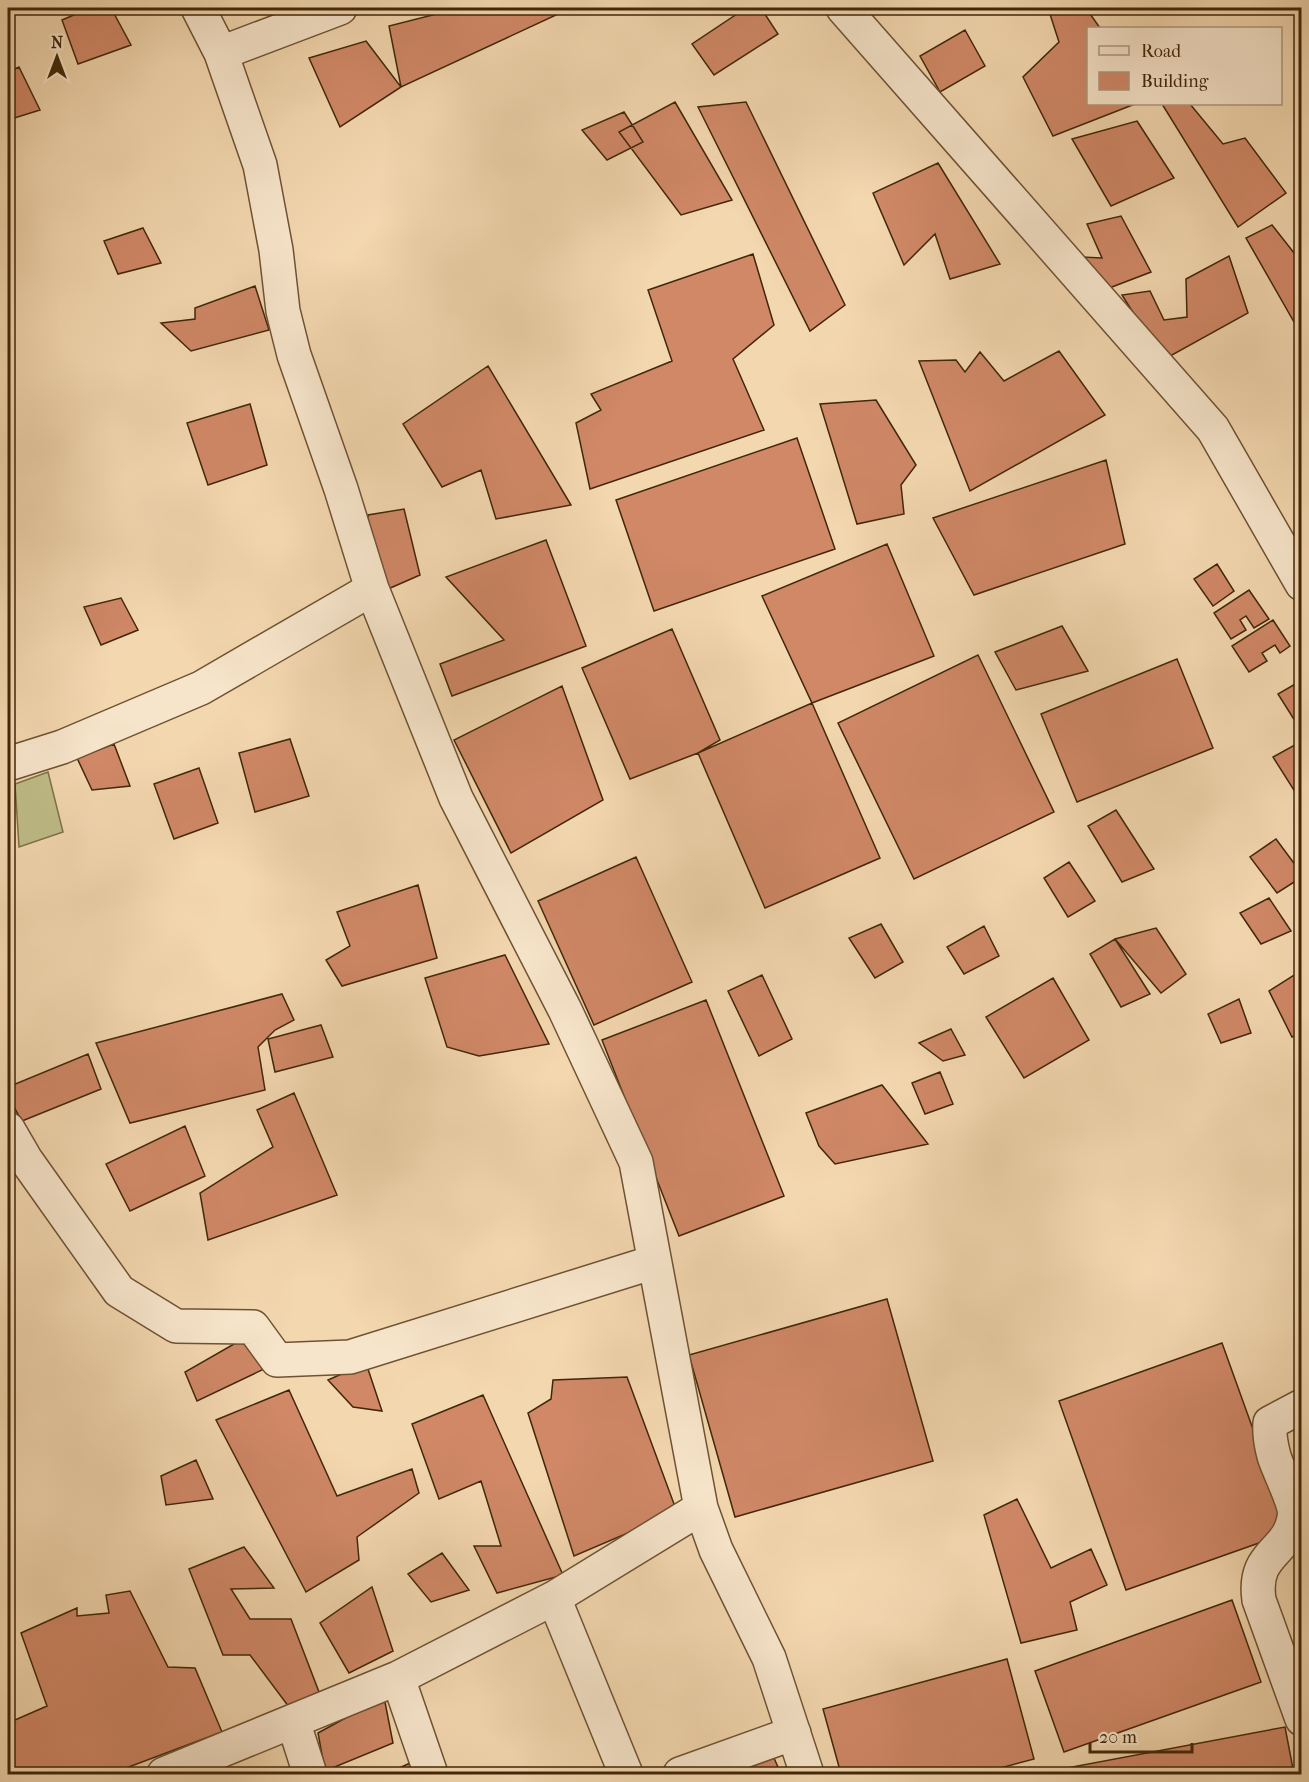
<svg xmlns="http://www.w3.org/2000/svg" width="1309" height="1782" font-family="'IM FELL French Canon',serif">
<rect width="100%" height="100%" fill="#f3d7af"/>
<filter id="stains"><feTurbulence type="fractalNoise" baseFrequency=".00333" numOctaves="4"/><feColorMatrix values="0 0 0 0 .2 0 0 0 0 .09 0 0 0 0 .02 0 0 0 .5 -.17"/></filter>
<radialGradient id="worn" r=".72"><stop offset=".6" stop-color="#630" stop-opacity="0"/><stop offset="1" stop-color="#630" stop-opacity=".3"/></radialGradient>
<!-- green -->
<path fill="#bfbd88" stroke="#807248" stroke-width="1.5" d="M48,772L63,832L19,847L15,784Z"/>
<!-- building -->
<path fill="#d08867" stroke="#412709" stroke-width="1.5" d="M90,8H111L131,45L78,64L62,20Z
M460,8H571L401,87L389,26Z
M746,8H761L778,34L714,75L692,44Z
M1048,8H1086L1100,28H1088V104H1135L1053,136L1023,77L1059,42Z
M965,30L985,66L940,92L920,56Z
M366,41L401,87L340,127L309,58Z
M19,67L40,110L8,120V72Z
M675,102L732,200L681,215L619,132Z
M746,102L845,305L810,331L698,107Z
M1162,104H1190L1223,144L1245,138L1286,193L1238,227Z
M624,112L643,142L607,160L582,130Z
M1137,121L1174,178L1111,206L1072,139Z
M938,163L1000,264L950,279L935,234L904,265L873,193Z
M1121,216L1151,272L1104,290L1082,257L1102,258L1087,224Z
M1272,225L1302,263V336L1246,238Z
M143,228L161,263L118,274L104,241Z
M753,254L774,325L733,359L764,430L590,489L576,423L601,410L591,394L672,361L648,290Z
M1229,256L1248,313L1163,360L1122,295L1150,291L1164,320L1187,317L1186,279Z
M255,286L269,330L191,351L161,323L195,319V308Z
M1059,351L1105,415L970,491L919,361L956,360L965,372L980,352L1004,381Z
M488,366L571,505L496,519L481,470L442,487L403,424Z
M876,400L916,465L901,485L904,514L857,524L820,404Z
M250,404L267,465L208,485L187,423Z
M797,438L835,549L654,611L616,500Z
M1106,460L1125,544L974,595L933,518Z
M404,509L420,575L388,589L366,567L368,515Z
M546,540L586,646L452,696L440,664L504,640L446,577Z
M887,544L934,656L812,703L762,596Z
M1217,564L1234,591L1213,606L1194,579Z
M1249,590L1269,619L1254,628L1246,616L1240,620L1246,630L1231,639L1214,613Z
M121,598L138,630L101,645L84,607Z
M1273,620L1290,646L1280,653L1275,645L1262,653L1267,661L1249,672L1232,646Z
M1062,626L1088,671L1016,690L995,652Z
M672,629L720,740L698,753L630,779L582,668Z
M978,655L1054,812L914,879L838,723Z
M1177,659L1213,748L1077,802L1041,714Z
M1302,680V717L1295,721L1278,694Z
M562,686L603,800L511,853L454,740Z
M812,703L880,858L765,908L698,753Z
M290,739L309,796L255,812L239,753Z
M1302,741V794L1297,795L1273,757Z
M114,744L130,786L92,790L77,758Z
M199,768L218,823L174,839L154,784Z
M1116,810L1154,869L1122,882L1088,826Z
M1276,839L1302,874V877L1277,893L1250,857Z
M636,857L692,982L594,1025L538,901Z
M1069,862L1095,901L1068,917L1044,878Z
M418,885L437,958L342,986L326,960L350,946L337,912Z
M1269,898L1291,931L1261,944L1240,913Z
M881,924L903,962L875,978L849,938Z
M984,926L999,956L964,974L947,947Z
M1156,928L1186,974L1161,993L1115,939Z
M1115,939L1150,994L1121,1007L1090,954Z
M505,955L549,1044L479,1056L447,1047L425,978Z
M1302,970V1033L1292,1037L1269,991Z
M762,975L792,1039L759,1056L728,991Z
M1053,978L1089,1040L1024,1078L986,1017Z
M282,994L294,1020L275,1030L258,1047L265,1090L130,1123L96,1043Z
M1239,999L1251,1033L1221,1043L1208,1014Z
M706,1000L784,1196L679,1236L602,1040Z
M321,1025L333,1057L275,1072L268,1039Z
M951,1029L965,1055L943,1061L919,1043Z
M88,1054L101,1089L22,1121L8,1097V1087Z
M940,1072L953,1104L925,1114L912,1083Z
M882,1085L928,1144L835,1164L819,1146L806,1113Z
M294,1093L337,1195L208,1240L200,1193L273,1147L257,1110Z
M185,1126L205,1176L130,1211L106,1164Z
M887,1299L933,1461L735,1517L689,1355Z
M241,1340L264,1369L197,1401L185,1372Z
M1222,1343L1290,1532L1126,1590L1059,1401Z
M366,1363L382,1411L353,1407L328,1380Z
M627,1377L677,1512L574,1556L528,1413L551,1399L553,1380Z
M289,1390L337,1496L412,1469L419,1493L357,1537L359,1560L306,1592L216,1420Z
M483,1395L563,1575L497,1593L474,1546H501L481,1481L439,1499L412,1424Z
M196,1460L213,1499L166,1505L161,1476Z
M1017,1499L1051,1568L1091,1549L1107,1585L1070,1602L1077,1630L1021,1643L984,1515Z
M244,1547L274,1588L231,1589L250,1619H291L319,1692L289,1707L250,1655H223L189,1569Z
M442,1553L469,1590L431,1602L408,1574Z
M372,1587L393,1651L349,1673L320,1623Z
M130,1591L168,1667L195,1668L222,1732L110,1774H8V1723L47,1706L21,1633L77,1608V1616L109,1613L106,1595Z
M1232,1600L1261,1682L1064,1752L1035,1671Z
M1007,1659L1034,1759L978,1774H841L823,1709Z
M384,1697L393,1743L325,1771L318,1733Z
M1285,1727L1294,1774H1057L1056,1770Z
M774,1758L781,1774H722Z
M410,1763L414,1774H386Z"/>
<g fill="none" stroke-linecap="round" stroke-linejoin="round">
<!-- street casing -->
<g stroke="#6e5332" stroke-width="36">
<path id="street" d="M198,8L221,53L260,165L276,250L283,311L294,355L341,489L372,589L456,798L565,1010L636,1162L701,1508L716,1550L769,1658L807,1774
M843,8L1213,429L1302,584
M221,53L340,8
M8,764L62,747L201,688L372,589
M8,1129L26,1160L119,1291L176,1326L253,1327L277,1360L350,1357L654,1262
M1302,1406L1270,1423C1269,1435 1271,1445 1274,1456C1278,1470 1297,1505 1294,1518C1288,1554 1252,1552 1259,1600L1302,1719
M554,1598L626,1774
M398,1678L431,1774
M293,1721L310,1774
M164,1774L398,1678L554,1598L701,1508
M680,1774L794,1733"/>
</g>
<!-- street -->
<use href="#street" stroke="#f7e5cb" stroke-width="33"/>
</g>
<!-- margin -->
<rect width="1309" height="1782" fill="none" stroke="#f3d7af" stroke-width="30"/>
<rect x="9" y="9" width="1291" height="1764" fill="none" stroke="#412709" stroke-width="3"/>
<rect x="15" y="15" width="1279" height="1752" fill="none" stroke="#412709" stroke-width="1.5"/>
<!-- legend -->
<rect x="1087" y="27" width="195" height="78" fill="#f7e5cb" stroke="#ae997d" stroke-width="1.5"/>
<rect x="1099" y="46" width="30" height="9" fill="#f7e5cb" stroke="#ae997d" stroke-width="1.5"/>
<text x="1141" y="57" font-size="18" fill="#412709">Road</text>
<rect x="1099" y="72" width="30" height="18" fill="#d08867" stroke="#ae997d" stroke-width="1.5"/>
<text x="1141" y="87" font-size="18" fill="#412709">Building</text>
<!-- north arrow -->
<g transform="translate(57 57)" stroke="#f7e5cb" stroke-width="4.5" paint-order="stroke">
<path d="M0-4.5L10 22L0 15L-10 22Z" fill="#412709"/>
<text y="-9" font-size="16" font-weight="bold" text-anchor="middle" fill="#412709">N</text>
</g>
<!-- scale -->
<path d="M1090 1743v9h102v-9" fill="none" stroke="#412709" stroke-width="3"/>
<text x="1099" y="1743" font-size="18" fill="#412709" stroke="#f7e5cb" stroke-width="4.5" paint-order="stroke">20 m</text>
<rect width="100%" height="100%" filter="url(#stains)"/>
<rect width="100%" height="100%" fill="url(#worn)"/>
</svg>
